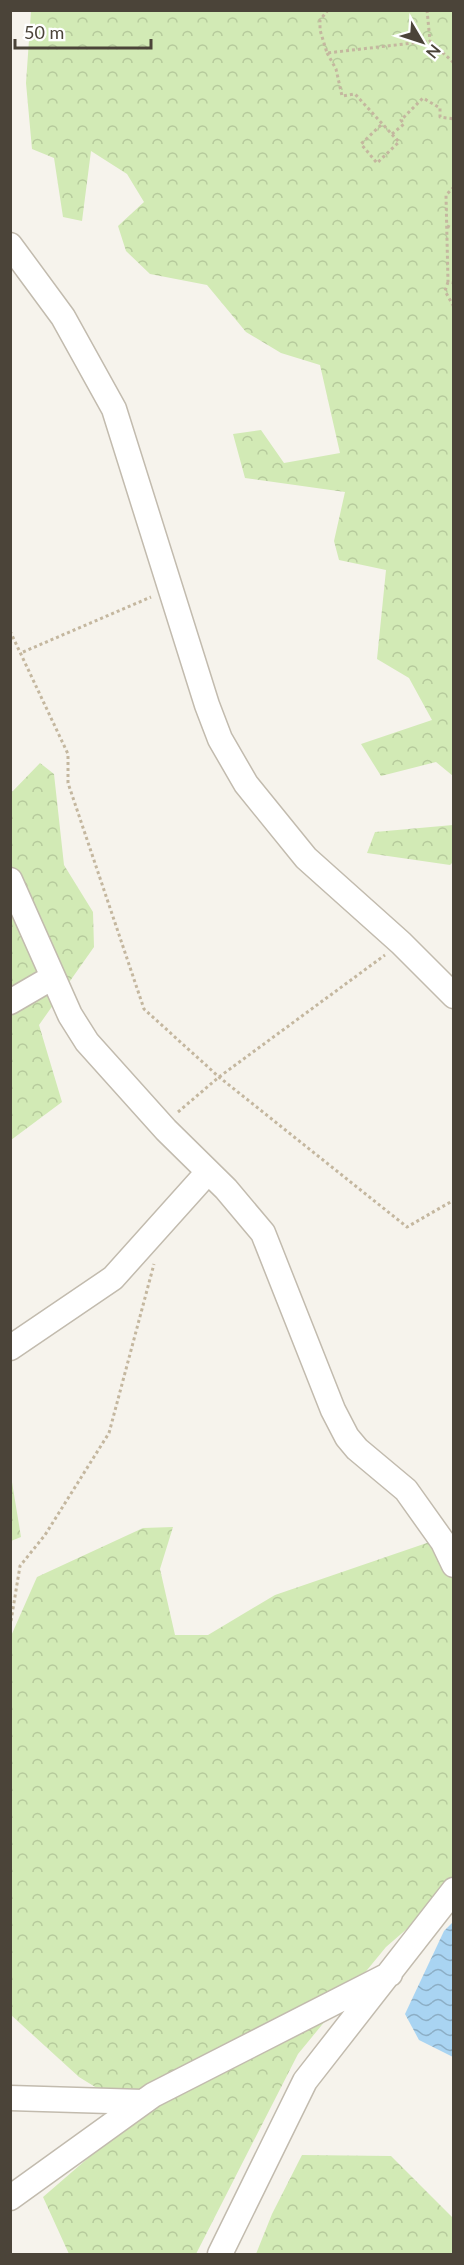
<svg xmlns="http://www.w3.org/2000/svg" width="464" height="2265" font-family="Lato,sans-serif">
<defs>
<pattern id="forest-crowns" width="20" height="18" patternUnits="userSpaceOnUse" patternTransform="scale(1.5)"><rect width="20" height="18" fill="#d2eab5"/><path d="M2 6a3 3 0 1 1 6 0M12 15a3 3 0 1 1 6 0" fill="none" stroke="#b6ca9c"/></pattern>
<pattern id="water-waves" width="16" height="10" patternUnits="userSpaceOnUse" patternTransform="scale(1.5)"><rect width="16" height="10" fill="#a9d4f2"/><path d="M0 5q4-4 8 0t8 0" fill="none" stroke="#8caec5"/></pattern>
</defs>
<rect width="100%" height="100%" fill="#f6f3ec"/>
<!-- forest -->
<path fill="url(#forest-crowns)" d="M31,11H453V776L436,762L381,776L361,744L432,720L409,678L377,659L386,570L339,560L334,541L345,492L245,478L233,434L261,430L284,463L340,453L320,365L281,353L246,332L207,285L150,274L126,251L118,226L144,202L127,174L91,151L82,221L63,217L54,158L32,149L26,83Z
M40,763L54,774L64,865L93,912L94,947L39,1025L62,1102L11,1140V793Z
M453,825V862L450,865L367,853L375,832Z
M10,1470L21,1537L11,1541H10Z
M173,1527L160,1569L175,1635H208L275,1595L453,1534V1889L386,1947L298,2054L196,2254H69L43,2197L139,2114L79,2077L11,2015V1636L37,1577L143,1528Z
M302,2155L391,2156L453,2218V2254H256L272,2214Z"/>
<!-- water -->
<path fill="url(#water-waves)" d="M453,1922V2057L419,2040L405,2014L444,1931Z"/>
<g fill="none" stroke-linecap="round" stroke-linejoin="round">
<!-- minor casing -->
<g stroke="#c2bbae" stroke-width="27">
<path id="minor" d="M10,245L63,317L114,409L207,705L220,739L246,784L306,858L401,943L454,996
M10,880L70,1015L87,1042L166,1130L226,1189L263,1233L333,1410L347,1437L357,1449L406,1490L443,1542L454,1565
M10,1002L53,977
M10,1348L113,1278L208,1172
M10,2098L143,2102
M10,2198L153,2095L390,1974
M220,2254L305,2081L454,1890"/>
</g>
<!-- path -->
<path stroke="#c4b79f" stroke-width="3" stroke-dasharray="3 3" stroke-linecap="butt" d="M328,10L320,20V30L327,53L430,41
M427,10L430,41L454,63
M327,53L336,69L342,96L355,94L399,142L377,163L361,144L382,124
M392,134L404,124L401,120L423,98L440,108V117L454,119
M454,187L446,195L448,282L454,283
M447,226L454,229
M448,282L445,291L454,307
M10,631L68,754V783L144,1009L219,1077L407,1227L454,1200
M23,652L151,597
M178,1112L219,1077L385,955
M10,1627L20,1566L45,1535L109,1433L154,1264"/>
<!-- minor -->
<use href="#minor" stroke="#fff" stroke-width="24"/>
</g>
<!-- border -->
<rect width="464" height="2265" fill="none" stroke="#4b4439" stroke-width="24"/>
<!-- north arrow -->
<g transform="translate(422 42) rotate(129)" stroke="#ffffff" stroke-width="4.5" paint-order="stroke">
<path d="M0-4.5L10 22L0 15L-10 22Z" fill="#4b4439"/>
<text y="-9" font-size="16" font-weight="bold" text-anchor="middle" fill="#4b4439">N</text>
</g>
<!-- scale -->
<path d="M15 39v9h136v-9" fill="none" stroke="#4b4439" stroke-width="3"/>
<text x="24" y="39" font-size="18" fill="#4b4439" stroke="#ffffff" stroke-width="4.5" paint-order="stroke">50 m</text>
</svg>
